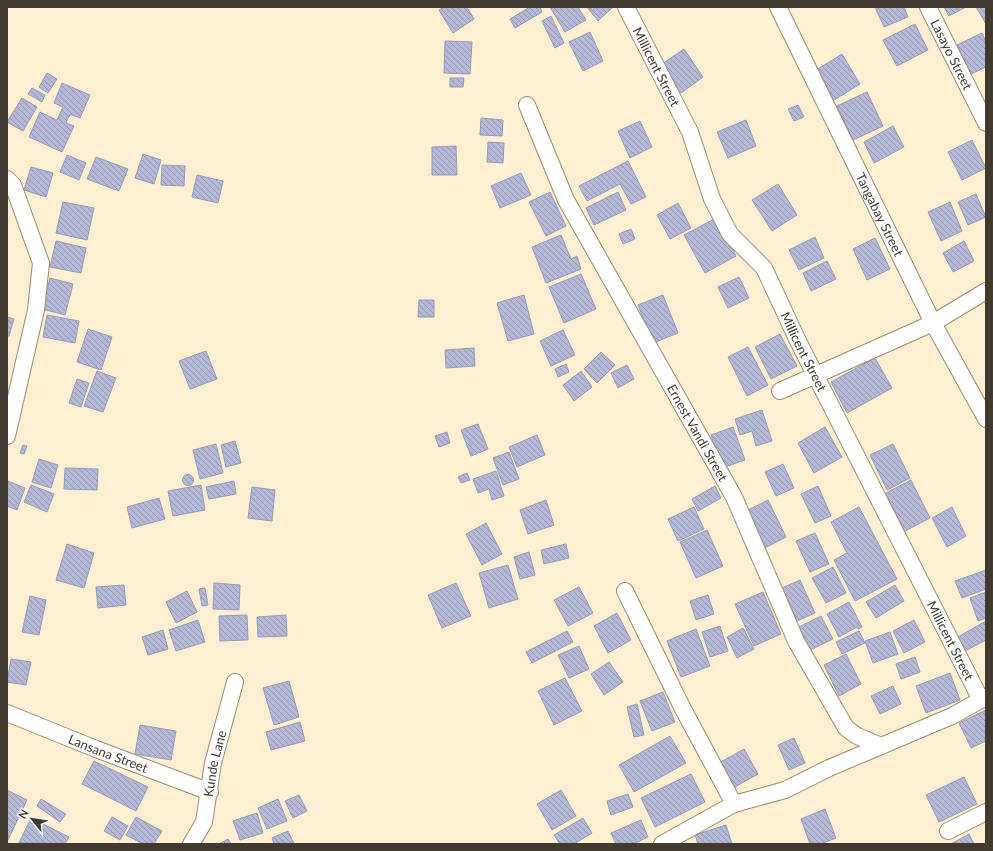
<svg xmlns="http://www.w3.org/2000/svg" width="993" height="851" font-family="Lato,sans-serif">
<defs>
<pattern id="building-back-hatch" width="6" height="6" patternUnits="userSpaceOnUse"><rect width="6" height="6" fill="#b5b8d6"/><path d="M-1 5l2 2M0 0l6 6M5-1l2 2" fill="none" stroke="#9597ae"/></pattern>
</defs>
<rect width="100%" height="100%" fill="#fdefd1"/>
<!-- building -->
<path fill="url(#building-back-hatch)" stroke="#969ab6" d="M444,7H467L474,19L453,33L439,10Z
M530,7H540L542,12L515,28L510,19Z
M550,7H578L586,20L565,32Z
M587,7H611L612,8L598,21Z
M875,7H904L908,17L884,27Z
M944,7H966L949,16Z
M976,7H986V24Z
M551,16L564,43L555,48L542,21Z
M915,24L928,50L897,66L883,40Z
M590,32L603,61L583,71L569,42Z
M982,33L986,42V67L971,74L957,45Z
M445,41L472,42L470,74L444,73Z
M684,49L703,77L681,93L662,64Z
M842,54L860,84L831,102L813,72Z
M47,73L57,79L48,93L39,87Z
M450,78H464L463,87H450Z
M62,83L90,95L80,118L70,114L66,123L74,126L62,152L29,137L40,112L57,120L63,107L54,103Z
M32,88L45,95L42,102L28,94Z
M867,92L883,126L853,140L837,106Z
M22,98L37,107L23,131L7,122Z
M798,105L804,117L794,121L788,109Z
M481,118L503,120L502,136L480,135Z
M746,120L756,146L728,158L717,132Z
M640,121L652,147L630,158L618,131Z
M893,126L904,147L874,163L864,142Z
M972,140L986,168L962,180L948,152Z
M488,142L504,143L503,163L487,162Z
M456,146L457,175H432V147Z
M143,154L161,160L154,184L135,178Z
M67,155L86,163L79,180L60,172Z
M96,157L128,169L119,191L87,179Z
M628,161L646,197L631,204L620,184L587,201L579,186Z
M162,165L185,166L184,186L161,185Z
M31,167L53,173L46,197L24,190Z
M521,173L531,195L500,208L491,186Z
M197,175L223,181L218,203L192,197Z
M778,184L797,215L772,231L752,200Z
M550,192L566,226L546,236L529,202Z
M618,192L626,210L594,225L586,208Z
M976,194L986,217L968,225L958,202Z
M63,202L94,208L87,240L56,233Z
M950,202L962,231L941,241L928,212Z
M678,203L691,228L670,239L657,215Z
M716,218L736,256L705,273L684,235Z
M631,229L635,239L623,244L619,234Z
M561,235L571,259L577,256L581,269L546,283L532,247Z
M815,237L824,258L799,270L789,250Z
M875,238L890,269L867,280L853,249Z
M56,241L86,248L81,273L50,267Z
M964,241L974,261L953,272L943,253Z
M827,261L836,279L811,291L803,273Z
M581,274L596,309L564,323L549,287Z
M739,277L749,298L728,308L718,287Z
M50,278L73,284L65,315L42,309Z
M524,295L534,334L508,341L497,303Z
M663,295L678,333L653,343L638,305Z
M419,300H434V317H418Z
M47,315L79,321L75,343L43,337Z
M7,317L14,319L9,336H7Z
M88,329L112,337L101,370L77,362Z
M563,330L575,355L551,366L540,341Z
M780,334L797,366L771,379L755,347Z
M748,347L768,385L747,396L728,357Z
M474,348L475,366L446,368L445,350Z
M206,351L217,379L190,389L179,361Z
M601,352L615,365L597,383L584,369Z
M875,358L892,388L847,413L831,382Z
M566,364L569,372L558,377L555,369Z
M627,365L634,379L618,388L611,373Z
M97,371L116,378L103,412L84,406Z
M581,371L592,387L574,401L563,385Z
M77,379L89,383L81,407L69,403Z
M762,410L772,441L756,446L752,431L740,435L735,419Z
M478,424L488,449L471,456L461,430Z
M733,427L745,460L722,468L711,435Z
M825,427L842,457L814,473L798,443Z
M447,432L450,443L439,447L435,436Z
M537,435L545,455L517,467L509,447Z
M235,441L241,463L226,467L221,445Z
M216,444L223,473L200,479L193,450Z
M893,444L910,478L887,490L870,455Z
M23,445L27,446L24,454L20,453Z
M509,452L519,479L503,485L493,458Z
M39,459L58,465L51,488L32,482Z
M783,464L794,488L776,496L765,472Z
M65,468L98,469L97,490L64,489Z
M496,471L504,496L492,500L489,489L478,493L473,479Z
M467,473L470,480L461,483L458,477Z
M182.5 480a5.5 5.5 0 1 1 11 0a5.5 5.5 0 1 1-11 0Z
M911,480L930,518L903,532L884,494Z
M8,481L25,488L17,510L7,506Z
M234,481L236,494L209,499L206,487Z
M31,485L54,494L47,512L24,502Z
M201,485L205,510L173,516L168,491Z
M715,486L721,498L698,511L692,499Z
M818,486L831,516L815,523L801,494Z
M252,487L275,490L272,521L248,518Z
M159,498L165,519L132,528L127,507Z
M546,500L554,525L528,534L520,510Z
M768,500L786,537L763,549L744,512Z
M694,507L704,529L678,541L668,519Z
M859,507L897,579L855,601L834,560L847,553L831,522Z
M952,507L966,536L947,547L932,518Z
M486,523L502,554L482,565L466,534Z
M707,530L723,566L696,578L680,542Z
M815,533L829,564L810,572L796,541Z
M67,544L94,553L84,588L56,580Z
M566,544L569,558L544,564L541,550Z
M529,552L535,575L520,579L514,557Z
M508,565L518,599L489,608L479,573Z
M833,567L846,593L826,603L812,578Z
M986,570V589L962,598L955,581Z
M800,580L815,613L797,621L782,588Z
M214,583L240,585L239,610L213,609Z
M456,583L471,616L442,628L428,595Z
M124,585L126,605L98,608L96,587Z
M895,585L904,601L876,618L866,602Z
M579,587L593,613L568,626L554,600Z
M205,588L208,605L202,606L199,589Z
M187,591L197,612L176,623L166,602Z
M763,592L781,634L754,646L735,604Z
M986,592V618L978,621L970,598Z
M708,595L714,614L696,620L690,601Z
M30,596L46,600L39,635L22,632Z
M849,602L862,627L858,629L857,627L839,637L827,614Z
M617,613L631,640L608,653L594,626Z
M247,615L248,640L220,641L219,616Z
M286,615L287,636L258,637L257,617Z
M821,616L833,639L810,650L799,627Z
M198,620L205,642L176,651L169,630Z
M914,620L925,642L904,653L893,631Z
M986,621V640L963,652L956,638Z
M720,626L728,651L710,657L702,632Z
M743,628L754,649L737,658L727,637Z
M696,629L710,666L681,677L667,641Z
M163,630L168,649L148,655L142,637Z
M567,631L573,642L532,663L526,652Z
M859,631L865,643L842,654L836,642Z
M890,632L898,654L873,663L865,641Z
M579,646L589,669L569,678L558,655Z
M846,654L861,684L839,696L824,665Z
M915,657L920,672L901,679L896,664Z
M11,659L31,662L26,685L7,682Z
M609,662L623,682L604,695L591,674Z
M950,673L960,700L926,713L916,686Z
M565,678L582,711L554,725L538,691Z
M289,681L299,717L274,725L263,688Z
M893,686L901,704L880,714L871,696Z
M663,692L675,722L652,731L640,701Z
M637,704L644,735L634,737L627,707Z
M986,710V741L971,748L959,723Z
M300,722L305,741L271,750L266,732Z
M140,725L176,731L171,760L135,754Z
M670,736L686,763L634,792L619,765Z
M794,738L805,763L789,770L778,745Z
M744,749L758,774L733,788L719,763Z
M94,761L148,787L136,811L82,784Z
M691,774L705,802L655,827L641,798Z
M964,777L977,804L939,822L926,795Z
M7,790L27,800L7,842Z
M561,790L576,816L552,830L537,804Z
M628,794L633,807L611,815L607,801Z
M299,795L307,811L293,818L285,801Z
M41,799L66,814L60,822L37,806Z
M278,799L287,821L267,829L258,808Z
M825,809L836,838L821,844H810L801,819Z
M257,813L263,833L240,840L233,821Z
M112,817L128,826L120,840L104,831Z
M136,817L162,831L154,844H143L126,835Z
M31,818L69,837L65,844L19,843Z
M583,818L592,833L574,844H560L554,835Z
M641,820L648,837L633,844H616L611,833Z
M726,825L732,844H698L695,835Z
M288,831L294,844H274L272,838Z
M969,834L974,844H951Z
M228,839L231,844H219Z"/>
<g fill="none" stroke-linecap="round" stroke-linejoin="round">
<!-- minor casing -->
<g stroke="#988c70" stroke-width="18">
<g id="minor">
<path id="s1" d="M626,7L690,132L712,199L730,234L764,268L798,341L981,700"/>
<path id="s2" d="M778,7L933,323L986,419"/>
<path id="s3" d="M928,7L986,123"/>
<path id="s4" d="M527,105L566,200L734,497L796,641L846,728L857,736L881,746"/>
<path d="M7,179L13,185L41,263L36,310L7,436"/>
<path d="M780,391L933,323L986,291"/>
<path d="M625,591L682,707L734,804L785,790L829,768L952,716L986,697"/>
<path id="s5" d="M7,713L96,749L210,792"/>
<path d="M948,831L986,812"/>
<path id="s6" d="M191,844L204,822L213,763L235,682"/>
<path d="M662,844L734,804"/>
</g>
</g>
<!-- minor -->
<use href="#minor" stroke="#fff" stroke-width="16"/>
</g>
<g text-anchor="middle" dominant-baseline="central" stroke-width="3" stroke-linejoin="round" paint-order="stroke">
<!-- street labels -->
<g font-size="13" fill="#403a2f" stroke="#fefefe">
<text stroke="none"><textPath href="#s3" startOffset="53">Lasayo Street</textPath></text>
<text stroke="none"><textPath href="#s1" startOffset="67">Millicent Street</textPath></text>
<text stroke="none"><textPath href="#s2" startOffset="231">Tangabay Street</textPath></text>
<text stroke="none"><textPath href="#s1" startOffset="391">Millicent Street</textPath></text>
<text stroke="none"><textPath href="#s4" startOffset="370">Ernest Vandi Street</textPath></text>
<text stroke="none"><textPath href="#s1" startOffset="715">Millicent Street</textPath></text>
<text stroke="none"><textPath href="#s5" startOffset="109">Lansana Street</textPath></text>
<text stroke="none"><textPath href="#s6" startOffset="85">Kunde Lane</textPath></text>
</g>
</g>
<!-- border -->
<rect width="993" height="851" fill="none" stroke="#403a2f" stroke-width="16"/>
<!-- north arrow -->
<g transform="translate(32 819) rotate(300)" stroke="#fefefe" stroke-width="3" paint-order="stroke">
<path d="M0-3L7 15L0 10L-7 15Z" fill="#403a2f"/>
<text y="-6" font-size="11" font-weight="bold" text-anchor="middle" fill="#403a2f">N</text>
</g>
</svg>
